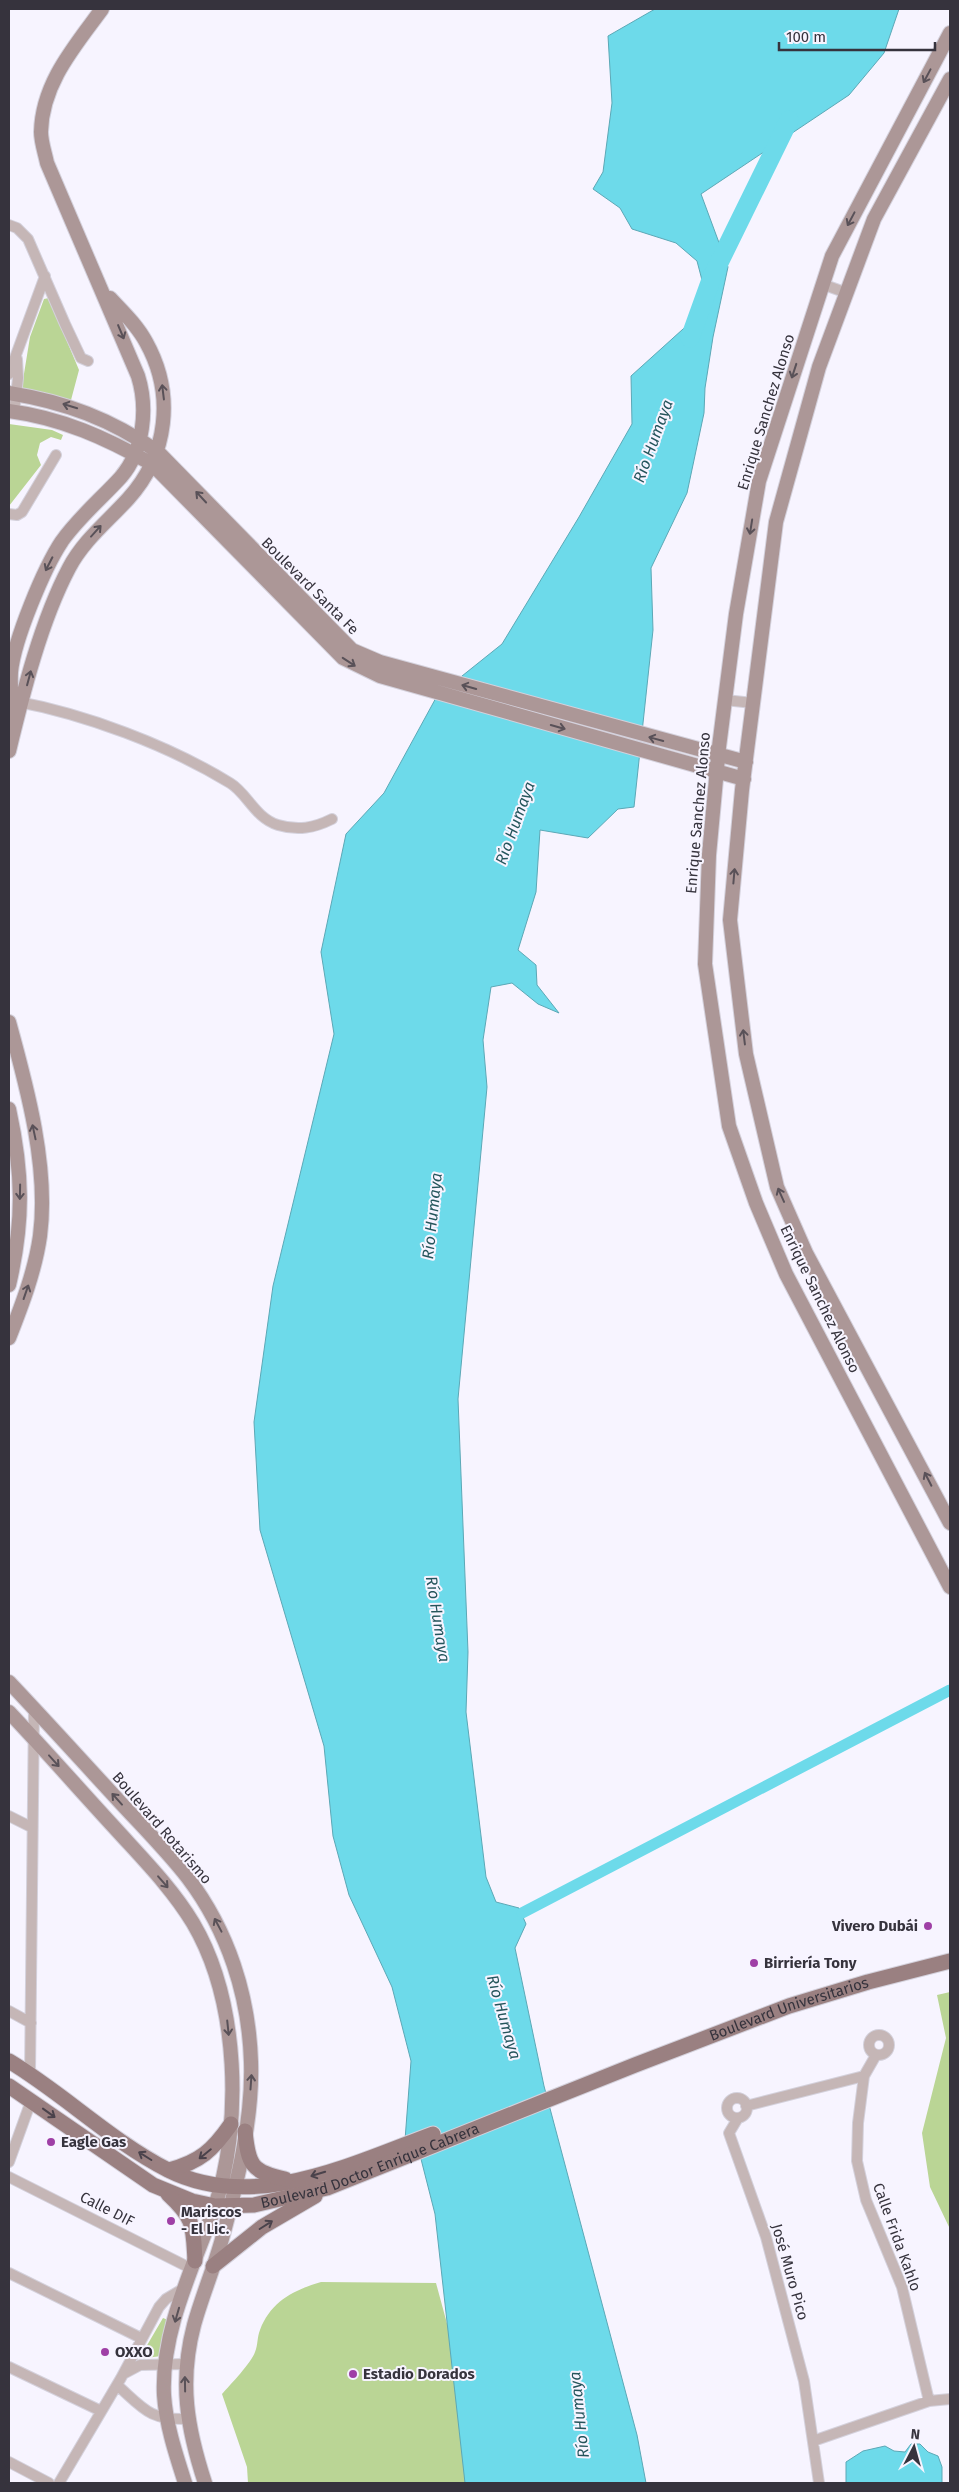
<svg xmlns="http://www.w3.org/2000/svg" width="959" height="2492" font-family="'Fira Sans',sans-serif">
<rect width="100%" height="100%" fill="#f7f4ff"/>
<!-- green -->
<path fill="#bad595" d="M49,298L79,370L71,400L21,392L30,337L44,299Z
M9,424L52,430L63,435L61,440L51,437L40,443L37,455L41,465L9,506Z
M950,1992V2229L930,2187L922,2133L946,2038L937,1995Z
M321,2282L436,2283L449,2331L467,2483H248L247,2467L222,2394C230,2385 252,2362 255,2352C258,2345 257,2337 260,2330C271,2301 294,2290 321,2282Z
M163,2318L168,2320L161,2356L139,2359Z"/>
<!-- water -->
<path fill="#6ddaea" stroke="#5ca8b6" d="M655,9H899L884,53L849,95L701,194L728,267L713,337L705,388L704,413L687,493L651,568L653,630L634,807L618,809L588,838L540,830L536,892L518,950L536,965L537,985L559,1013L538,1004L512,983L491,987L483,1040L487,1087L458,1399L468,1652L466,1712L486,1877L496,1902L519,1908L526,1924L515,1948L544,2086L637,2435L646,2483H465L435,2214L421,2159L405,2140L411,2061L392,1987L349,1895L333,1836L324,1746L260,1530L254,1422L273,1286L334,1034L321,952L346,834L384,793L437,696L502,644L579,517L632,424L631,376L693,320L708,303L697,261L676,243L632,229L620,208L593,189L603,172L612,103L608,36Z
M911,2444H920L928,2452L938,2456L942,2467V2483H846V2462L863,2451L885,2446L894,2451L905,2452Z"/>
<g fill="none" stroke-linecap="round" stroke-linejoin="round">
<!-- canal -->
<path stroke="#6ddaea" stroke-width="11" d="M522,1913L950,1690"/>
<!-- river -->
<path stroke="#6ddaea" stroke-width="19" d="M690,338L712,277L789,120"/>
<!-- street casing -->
<g stroke="#d4d1dc" stroke-width="12">
<path id="street" d="M9,225L17,228L28,239L65,324L81,358L88,361
M822,284L847,293
M9,374L45,276
M14,412L18,378L17,359
M9,514L17,515L22,512L56,455
M725,700L753,703
M14,701C85,714 168,745 230,783C247,793 255,818 278,825C298,831 314,828 332,819
M9,1816L31,1827
M9,2011L31,2023
M869 2045a10 10 0 1 1 20 0a10 10 0 1 1-20 0Z
M876,2055L864,2076L858,2123L857,2161L866,2200L902,2287L929,2401
M30,2075L34,1708
M727 2108a10 10 0 1 1 20 0a10 10 0 1 1-20 0Z
M746,2106L864,2076
M738,2118L729,2133L766,2237L804,2381L819,2483
M9,2162L31,2101
M9,2177L192,2269
M9,2273L141,2338
M9,2367L101,2411
M125,2373L140,2365L186,2364
M117,2385C144,2409 149,2420 187,2419
M813,2441L929,2401L950,2399
M9,2462L49,2483
M59,2483L121,2378L159,2307L166,2299L186,2287"/>
</g>
<!-- secondary casing -->
<g stroke="#d4d1dc" stroke-width="16">
<path id="secondary" d="M950,33L832,256L759,481L736,614L719,747L709,855L705,964L729,1126L756,1203L786,1274L950,1587
M950,79L874,219L819,367L776,522L742,790L730,920L746,1054L777,1187L806,1253L950,1523
M9,393C65,402 111,419 158,452L352,650L380,662L746,762
M9,411C62,418 106,438 152,464L343,658L380,676L744,779
M15,725C12,707 10,690 11,672C14,640 44,568 62,541C79,517 102,498 121,477C144,450 148,408 138,376L47,163C45,153 41,142 41,132C42,83 75,46 102,9
M9,751C23,693 41,621 69,568C83,541 107,522 128,499C168,455 175,394 146,342C137,325 123,312 110,298
M9,1022C27,1087 49,1168 40,1236C35,1271 22,1305 9,1338
M9,1109C23,1173 24,1221 9,1285
M9,1682C46,1721 82,1761 119,1801C142,1826 167,1851 188,1878C228,1931 249,1995 251,2062C253,2119 237,2184 222,2239C214,2268 202,2296 194,2325C179,2382 187,2428 205,2483
M9,1712C45,1750 79,1789 114,1827C142,1858 172,1888 193,1923C239,2001 243,2125 214,2209C193,2268 161,2331 164,2395C166,2425 176,2455 185,2483"/>
</g>
<!-- primary casing -->
<g stroke="#d4d1dc" stroke-width="17">
<g id="primary">
<path d="M9,2061C64,2094 111,2141 168,2170C253,2213 352,2164 433,2134"/>
<path id="s1" d="M9,2086L153,2185L192,2201L215,2206L254,2205L327,2188L635,2065L789,2006L868,1982L950,1961"/>
<path d="M245,2131C248,2164 251,2172 285,2179"/>
<path d="M169,2170C200,2162 213,2150 231,2124"/>
<path d="M168,2194C195,2219 193,2226 195,2261"/>
<path d="M213,2266L262,2227L315,2196"/>
</g>
</g>
<!-- street -->
<use href="#street" stroke="#c5b6b6" stroke-width="10"/>
<!-- secondary -->
<use href="#secondary" stroke="#ac9797" stroke-width="14"/>
<!-- primary -->
<use href="#primary" stroke="#9a8081" stroke-width="15"/>
</g>
<!-- one-way arrows -->
<defs><path id="oneway-shaft" d="M-6 0H5M1.5-3L5.5 0L1.5 3" fill="none" stroke-width="1.6" stroke-linecap="round" stroke-linejoin="round" transform="scale(1.25)"/></defs>
<g stroke="#595158">
<use href="#oneway-shaft" transform="translate(927 76) rotate(118)"/>
<use href="#oneway-shaft" transform="translate(851 219) rotate(118)"/>
<use href="#oneway-shaft" transform="translate(121 332) rotate(67)"/>
<use href="#oneway-shaft" transform="translate(794 371) rotate(108)"/>
<use href="#oneway-shaft" transform="translate(163 392) rotate(-97)"/>
<use href="#oneway-shaft" transform="translate(70 406) rotate(-163)"/>
<use href="#oneway-shaft" transform="translate(201 497) rotate(-133)"/>
<use href="#oneway-shaft" transform="translate(751 527) rotate(99)"/>
<use href="#oneway-shaft" transform="translate(96 531) rotate(-48)"/>
<use href="#oneway-shaft" transform="translate(49 564) rotate(117)"/>
<use href="#oneway-shaft" transform="translate(349 662) rotate(33)"/>
<use href="#oneway-shaft" transform="translate(29 678) rotate(-75)"/>
<use href="#oneway-shaft" transform="translate(469 687) rotate(-164)"/>
<use href="#oneway-shaft" transform="translate(558 727) rotate(16)"/>
<use href="#oneway-shaft" transform="translate(656 739) rotate(-165)"/>
<use href="#oneway-shaft" transform="translate(734 876) rotate(-85)"/>
<use href="#oneway-shaft" transform="translate(744 1037) rotate(-97)"/>
<use href="#oneway-shaft" transform="translate(34 1132) rotate(-102)"/>
<use href="#oneway-shaft" transform="translate(20 1192) rotate(91)"/>
<use href="#oneway-shaft" transform="translate(781 1195) rotate(-114)"/>
<use href="#oneway-shaft" transform="translate(26 1292) rotate(-71)"/>
<use href="#oneway-shaft" transform="translate(928 1479) rotate(-117)"/>
<use href="#oneway-shaft" transform="translate(54 1761) rotate(48)"/>
<use href="#oneway-shaft" transform="translate(117 1799) rotate(-132)"/>
<use href="#oneway-shaft" transform="translate(163 1882) rotate(49)"/>
<use href="#oneway-shaft" transform="translate(218 1925) rotate(-118)"/>
<use href="#oneway-shaft" transform="translate(228 2028) rotate(84)"/>
<use href="#oneway-shaft" transform="translate(251 2082) rotate(-86)"/>
<use href="#oneway-shaft" transform="translate(177 2315) rotate(106)"/>
<use href="#oneway-shaft" transform="translate(185 2384) rotate(-91)"/>
</g>
<g stroke="#4a424b">
<use href="#oneway-shaft" transform="translate(49 2113) rotate(36)"/>
<use href="#oneway-shaft" transform="translate(205 2154) rotate(141)"/>
<use href="#oneway-shaft" transform="translate(145 2156) rotate(-148)"/>
<use href="#oneway-shaft" transform="translate(318 2174) rotate(163)"/>
<use href="#oneway-shaft" transform="translate(266 2225) rotate(-32)"/>
</g>
<!-- markers -->
<g fill="#9f3fa6" stroke="#f7f4ff" stroke-width="2">
<circle cx="928" cy="1926" r="5"/>
<circle cx="754" cy="1963" r="5"/>
<circle cx="51" cy="2142" r="5"/>
<circle cx="171" cy="2221" r="5"/>
<circle cx="105" cy="2352" r="5"/>
<circle cx="353" cy="2374" r="5"/>
</g>
<g text-anchor="middle" dominant-baseline="central" stroke-width="4" stroke-linejoin="round" paint-order="stroke">
<!-- street labels -->
<g font-size="15" fill="#36333d" stroke="#f7f4ff">
<text transform="translate(766 412) rotate(-73)">Enrique Sanchez Alonso</text>
<text transform="translate(310 586) rotate(45)">Boulevard Santa Fe</text>
<text transform="translate(698 813) rotate(-85)">Enrique Sanchez Alonso</text>
<text transform="translate(820 1299) rotate(64)">Enrique Sanchez Alonso</text>
<text transform="translate(162 1828) rotate(49)">Boulevard Rotarismo</text>
<text stroke="none"><textPath href="#s1" startOffset="850">Boulevard Universitarios</textPath></text>
<text stroke="none"><textPath href="#s1" startOffset="402">Boulevard Doctor Enrique Cabrera</textPath></text>
<text transform="translate(107 2209) rotate(27)">Calle DIF</text>
<text transform="translate(897 2237) rotate(70)">Calle Frida Kahlo</text>
<text transform="translate(790 2272) rotate(74)">José Muro Pico</text>
</g>
<!-- poi labels -->
<g font-size="15" font-weight="bold" fill="#36333d" stroke="#f7f4ff" text-anchor="start">
<text x="918" y="1926" text-anchor="end">Vivero Dubái</text>
<text x="764" y="1963">Birriería Tony</text>
<text x="61" y="2142">Eagle Gas</text>
<text x="181" y="2212">Mariscos<tspan x="181" dy="17">- El Lic.</tspan></text>
<text x="115" y="2352">OXXO</text>
<text x="363" y="2374">Estadio Dorados</text>
</g>
<!-- water labels -->
<g font-size="16" font-style="italic" fill="#25555c" stroke="#f7f4ff">
<text transform="translate(653 441) rotate(-70)">Río Humaya</text>
<text transform="translate(515 823) rotate(-70)">Río Humaya</text>
<text transform="translate(432 1216) rotate(-84)">Río Humaya</text>
<text transform="translate(438 1619) rotate(81)">Río Humaya</text>
<text transform="translate(504 2017) rotate(74)">Río Humaya</text>
<text transform="translate(579 2415) rotate(-96)">Río Humaya</text>
</g>
</g>
<!-- border -->
<rect width="959" height="2492" fill="none" stroke="#36333d" stroke-width="20"/>
<!-- north arrow -->
<g transform="translate(914 2447) rotate(6)" stroke="#f7f4ff" stroke-width="4" paint-order="stroke">
<path d="M0-4L9 19L0 12L-9 19Z" fill="#36333d"/>
<text y="-8" font-size="14" font-weight="bold" text-anchor="middle" fill="#36333d">N</text>
</g>
<!-- scale -->
<path d="M779 42v8h156v-8" fill="none" stroke="#36333d" stroke-width="2.5"/>
<text x="786" y="42" font-size="15" fill="#36333d" stroke="#f7f4ff" stroke-width="4" paint-order="stroke">100 m</text>
</svg>
